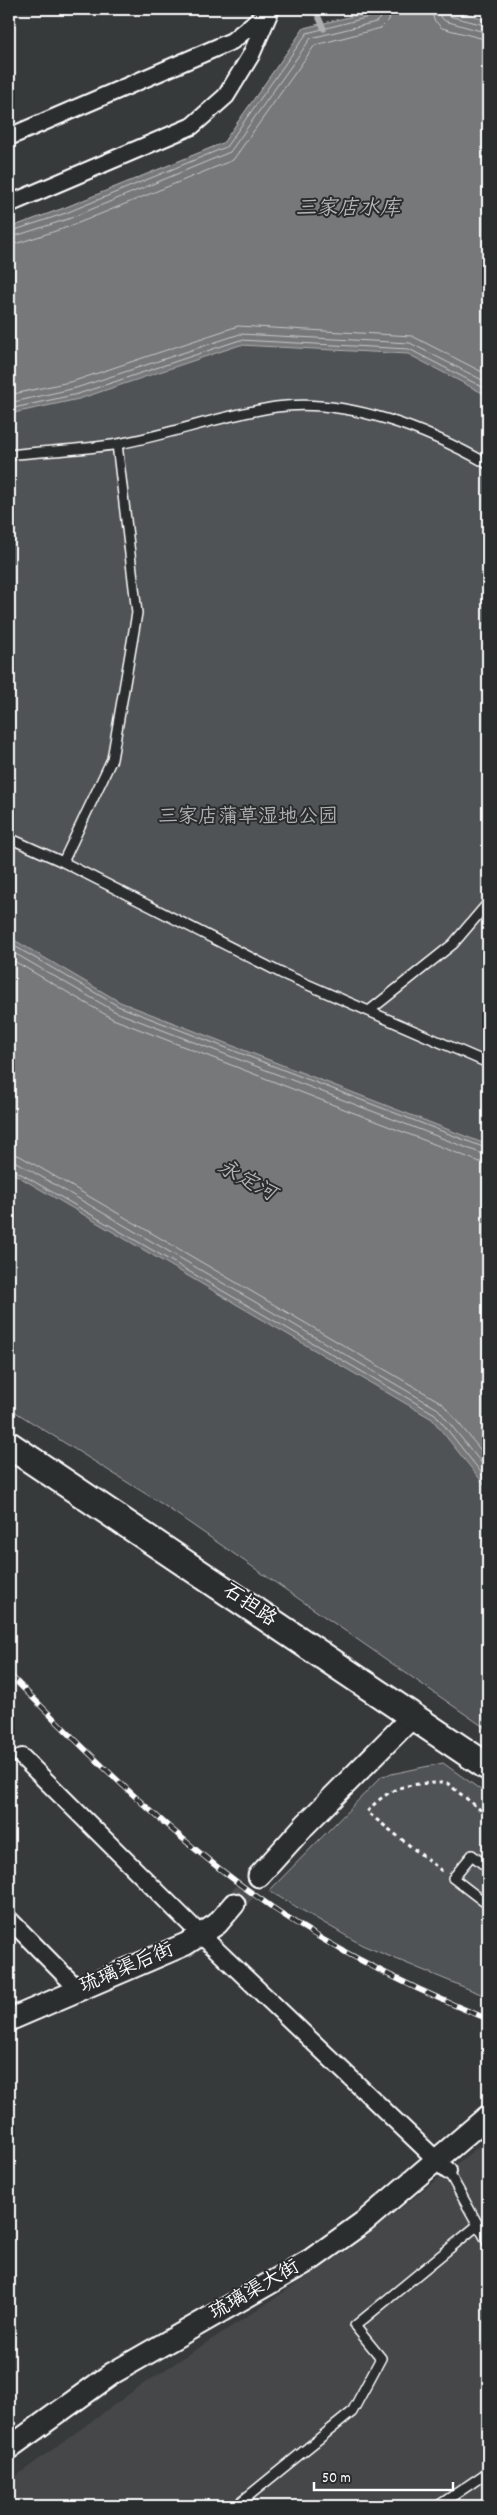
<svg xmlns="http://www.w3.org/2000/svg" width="497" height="2515" font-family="Dekko,'LXGW WenKai TC',sans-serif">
<rect width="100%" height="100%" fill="#373a3b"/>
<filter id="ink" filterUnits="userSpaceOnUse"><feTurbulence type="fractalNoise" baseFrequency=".02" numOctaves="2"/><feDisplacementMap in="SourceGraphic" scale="10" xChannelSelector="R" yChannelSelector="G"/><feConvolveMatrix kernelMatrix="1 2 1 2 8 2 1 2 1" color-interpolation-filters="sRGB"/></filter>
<g filter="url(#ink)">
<!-- built -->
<path fill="#444748" d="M488,2139V2505L9,2506V2481L140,2386L341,2255Z"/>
<!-- green -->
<path fill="#505354" stroke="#a8a9aa" d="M382,9C417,9 456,5 488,22V1730L162,1504L9,1408V228L64,208L223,143L304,28Z
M443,1763L488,1795V1997L362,1945L269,1891L382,1776Z"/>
<!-- water -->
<path fill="#767879" stroke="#adaeaf" d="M382,9C417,9 456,5 488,22V396L408,354L240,345L79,399L9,414V228L64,208L223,143L304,28Z
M9,937L120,1002L488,1145V1489L432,1419L9,1171Z"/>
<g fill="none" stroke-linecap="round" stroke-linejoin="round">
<!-- shore -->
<path stroke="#c8c9c9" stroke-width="1" d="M431,9L434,20L442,28L488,40
M438,9L440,16L445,21L488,33
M445,9L449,16L488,26
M9,232L66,213L226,147L307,33L373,16L378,9
M9,238L68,219L230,152L311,38L376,22L382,16L384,9
M9,246L71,226L233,160L315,45L381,28L389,20L391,9
M9,395L74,381L238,326L412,336L488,375
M9,403L76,388L240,334L410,343L488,383
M9,409L78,394L240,340L409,349L488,390
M9,943L118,1006L488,1149
M9,950L116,1012L488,1156
M9,958L113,1019L480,1162L488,1163
M9,1153L20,1156L442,1403L488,1459
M9,1160L16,1162L438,1409L488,1471
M9,1167L435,1414L488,1481"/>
<!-- stream -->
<path stroke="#adaeaf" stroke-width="5.5" d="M315,9L324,29"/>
<!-- tertiary-tunnel -->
<path stroke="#4b4e4f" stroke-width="21" stroke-dasharray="21 11" stroke-linecap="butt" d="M234,1904L259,1876"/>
<!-- service casing -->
<g stroke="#fff" stroke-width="12">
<path id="service" d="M9,455C45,451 82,450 118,444C171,434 223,415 276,407C347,397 428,430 488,464
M9,838L63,862L281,973L488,1063
M63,862L112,759L137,613L117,444
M369,1011L453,944L488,903
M488,1868L472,1855L453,1878L487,1904L488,1903
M448,2171L488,2243
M236,2506L352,2412L381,2358L355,2326L478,2225
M438,2506L488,2472"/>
</g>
<!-- minor casing -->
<g stroke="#fff" stroke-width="20">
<path id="minor" d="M9,137L232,41L269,11
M9,204L192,126L226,96L251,55L271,9
M22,1757L201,1935L448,2171
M9,1919L79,1990"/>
</g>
<!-- tertiary casing -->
<g stroke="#fff" stroke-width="25">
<path id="tertiary" d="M259,1876L305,1825L413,1716
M9,2020L186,1944L217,1924L234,1904
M9,2448L113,2373L312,2259L365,2221L488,2116"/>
</g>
<!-- primary casing -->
<g stroke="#fff" stroke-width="30">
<path id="primary" d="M9,1445L488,1767"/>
</g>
<!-- path -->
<path stroke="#fff" stroke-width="3" stroke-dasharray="4 4" stroke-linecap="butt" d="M442,1871L367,1812C391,1784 412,1783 447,1783L488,1816"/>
<!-- service -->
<use href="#service" stroke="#2a2d2e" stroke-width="9"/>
<!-- minor -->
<use href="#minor" stroke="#2a2d2e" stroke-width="16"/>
<!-- tertiary -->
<use href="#tertiary" stroke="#2a2d2e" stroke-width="21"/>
<!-- primary -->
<use href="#primary" stroke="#2a2d2e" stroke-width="26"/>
<!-- rail casing -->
<g stroke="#fff" stroke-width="5.5">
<path id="rail" d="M9,1674C112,1777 218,1884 347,1953C393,1978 440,2000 488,2019"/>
</g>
<!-- rail -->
<use href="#rail" stroke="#2a2d2e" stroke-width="4" stroke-dasharray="11" stroke-linecap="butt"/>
</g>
</g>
<g text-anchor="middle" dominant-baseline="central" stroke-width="4" stroke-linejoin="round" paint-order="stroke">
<!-- park labels -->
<g font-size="20" fill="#b0b2b2" stroke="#2a2d2e">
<text x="248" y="818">三家店蒲草湿地公园</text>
</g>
<!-- street labels -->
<g font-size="20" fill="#fff" stroke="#2a2d2e">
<text transform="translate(249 1606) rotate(34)">石担路</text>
<text transform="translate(127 1969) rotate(-23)">琉璃渠后街</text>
<text transform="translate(255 2291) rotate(-30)">琉璃渠大街</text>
</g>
<!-- water labels -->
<g font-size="21" font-style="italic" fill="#b4b5b5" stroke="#2a2d2e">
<text x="348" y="210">三家店水库</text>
<text transform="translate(246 1182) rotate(29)">永定河</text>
</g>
</g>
<!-- margin -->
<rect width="497" height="2515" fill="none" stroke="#2a2d2e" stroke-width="30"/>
<rect x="15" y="15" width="467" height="2485" fill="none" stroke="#fff" stroke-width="2" filter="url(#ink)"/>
<!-- scale -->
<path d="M314 2482v8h139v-8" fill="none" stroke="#ffffff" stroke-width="2.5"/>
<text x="322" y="2482" font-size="15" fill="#ffffff" stroke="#2a2d2e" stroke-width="4" paint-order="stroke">50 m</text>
</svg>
